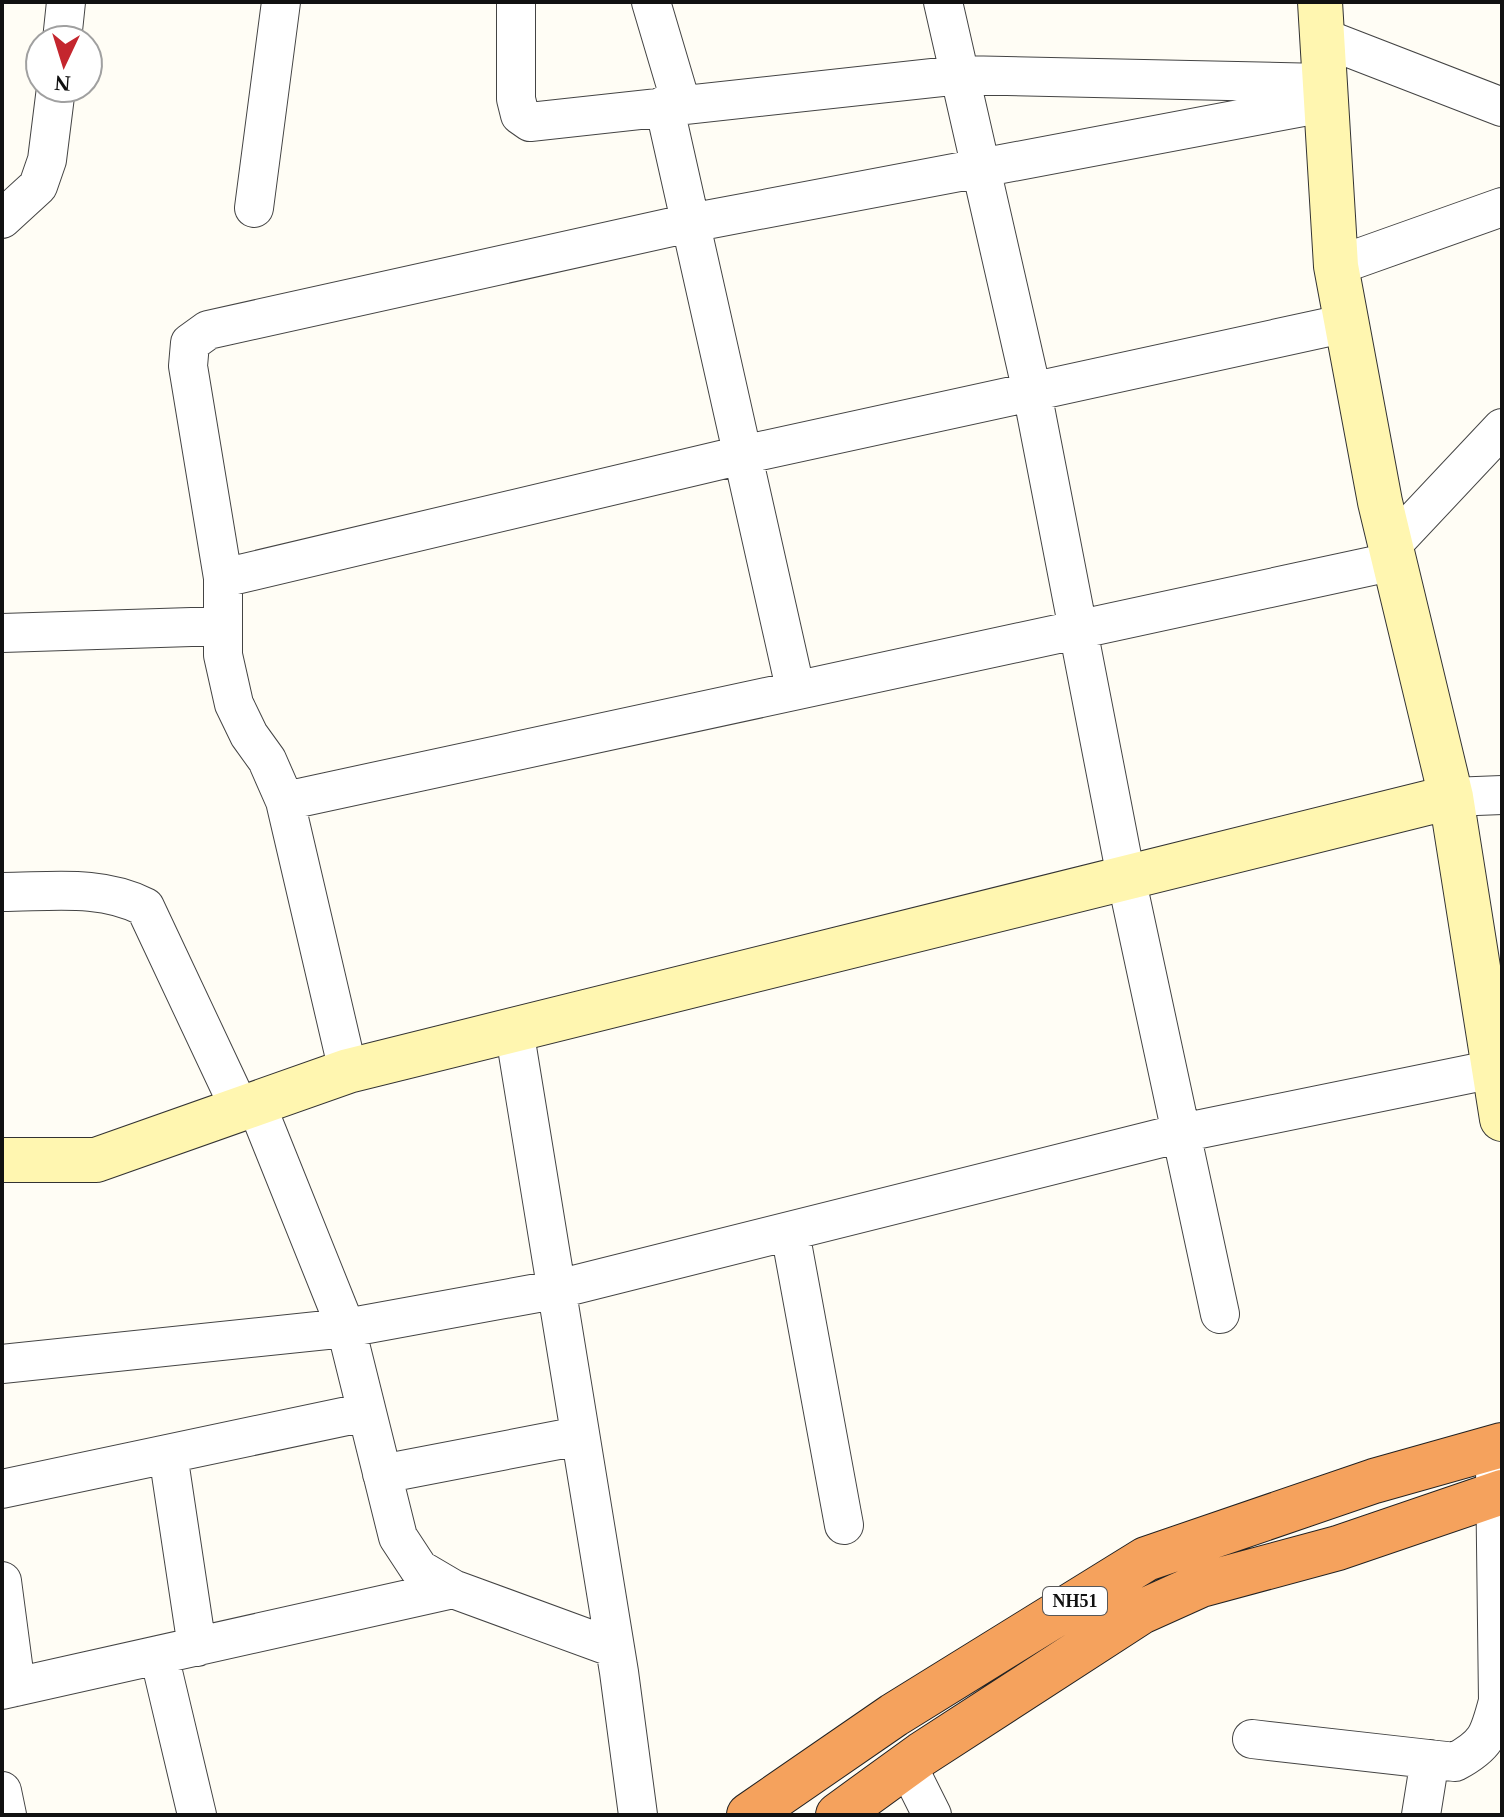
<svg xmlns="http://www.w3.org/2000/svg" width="1504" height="1817" font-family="'Times New Roman',serif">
<rect width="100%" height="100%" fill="#fffdf5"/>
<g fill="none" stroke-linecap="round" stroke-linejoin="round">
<!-- street casing -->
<g stroke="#444" stroke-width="40">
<path id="street" d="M516,2V99L520,115L530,122L960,75L1323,83
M651,2L681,103
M943,2L1032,392L1126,877L1220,1314
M1321,37L1502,107
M62,40L66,2
M664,105L795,688
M254,208L281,2
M2,219L38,186L47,160L56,88
M1336,266L1502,207
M1391,546L1502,428
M223,578L742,455L1347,323
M2,633L223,626
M1451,797L1502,795
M285,801L1395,561
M2,892C50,892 101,884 145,907L240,1109
M514,1029L619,1672L638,1815
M348,1071L285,801L267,760L249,735L234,704L223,655V578L188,366L190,343L208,330L690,223L1324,103
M256,1104L346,1328L398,1537L419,1569L453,1589L614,1648
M790,1232L844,1525
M2,1364L346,1328L554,1290L1181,1133L1494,1069
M168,1454L197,1647
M382,1474L579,1436
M2,1489L366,1412
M2,1581L16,1687
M159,1655L197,1815
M2,1690L453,1589
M1252,1739L1455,1762C1487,1745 1489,1735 1498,1701L1495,1467
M907,1765L932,1815
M2,1791L7,1815
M1421,1815L1430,1759"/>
</g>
<!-- secondary casing -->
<g stroke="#333" stroke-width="46">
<path id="secondary" d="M1320,2L1336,266L1380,502L1451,797L1502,1119
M2,1160H96L348,1071L1451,797"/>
</g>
<!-- highway casing -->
<g stroke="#222" stroke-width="46">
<path id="highway" d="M749,1815L894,1715L1146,1559L1374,1481L1502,1445
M838,1815L922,1754L1141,1612L1201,1585L1338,1548L1502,1492"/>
</g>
<!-- street -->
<use href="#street" stroke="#fff" stroke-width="38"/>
<!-- secondary -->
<use href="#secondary" stroke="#fff6b0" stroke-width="44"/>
<!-- highway -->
<use href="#highway" stroke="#f5a25d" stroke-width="44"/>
</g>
<g text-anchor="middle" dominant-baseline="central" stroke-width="8" stroke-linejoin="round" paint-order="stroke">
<!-- shield labels -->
<rect fill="#fff" stroke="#585858" stroke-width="2" x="1043" y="1587" width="64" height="28" rx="6"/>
<g font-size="18" font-weight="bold" fill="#111">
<text x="1075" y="1601">NH51</text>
</g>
</g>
<!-- border -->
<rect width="1504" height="1817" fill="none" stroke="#111111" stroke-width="8"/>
<!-- north arrow -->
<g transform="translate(64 64) rotate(184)"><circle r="38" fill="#ffffff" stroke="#a0a0a0" stroke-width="2"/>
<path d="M0-6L14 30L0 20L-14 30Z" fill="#c4262e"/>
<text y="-12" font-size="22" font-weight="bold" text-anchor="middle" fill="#111111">N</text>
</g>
</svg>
